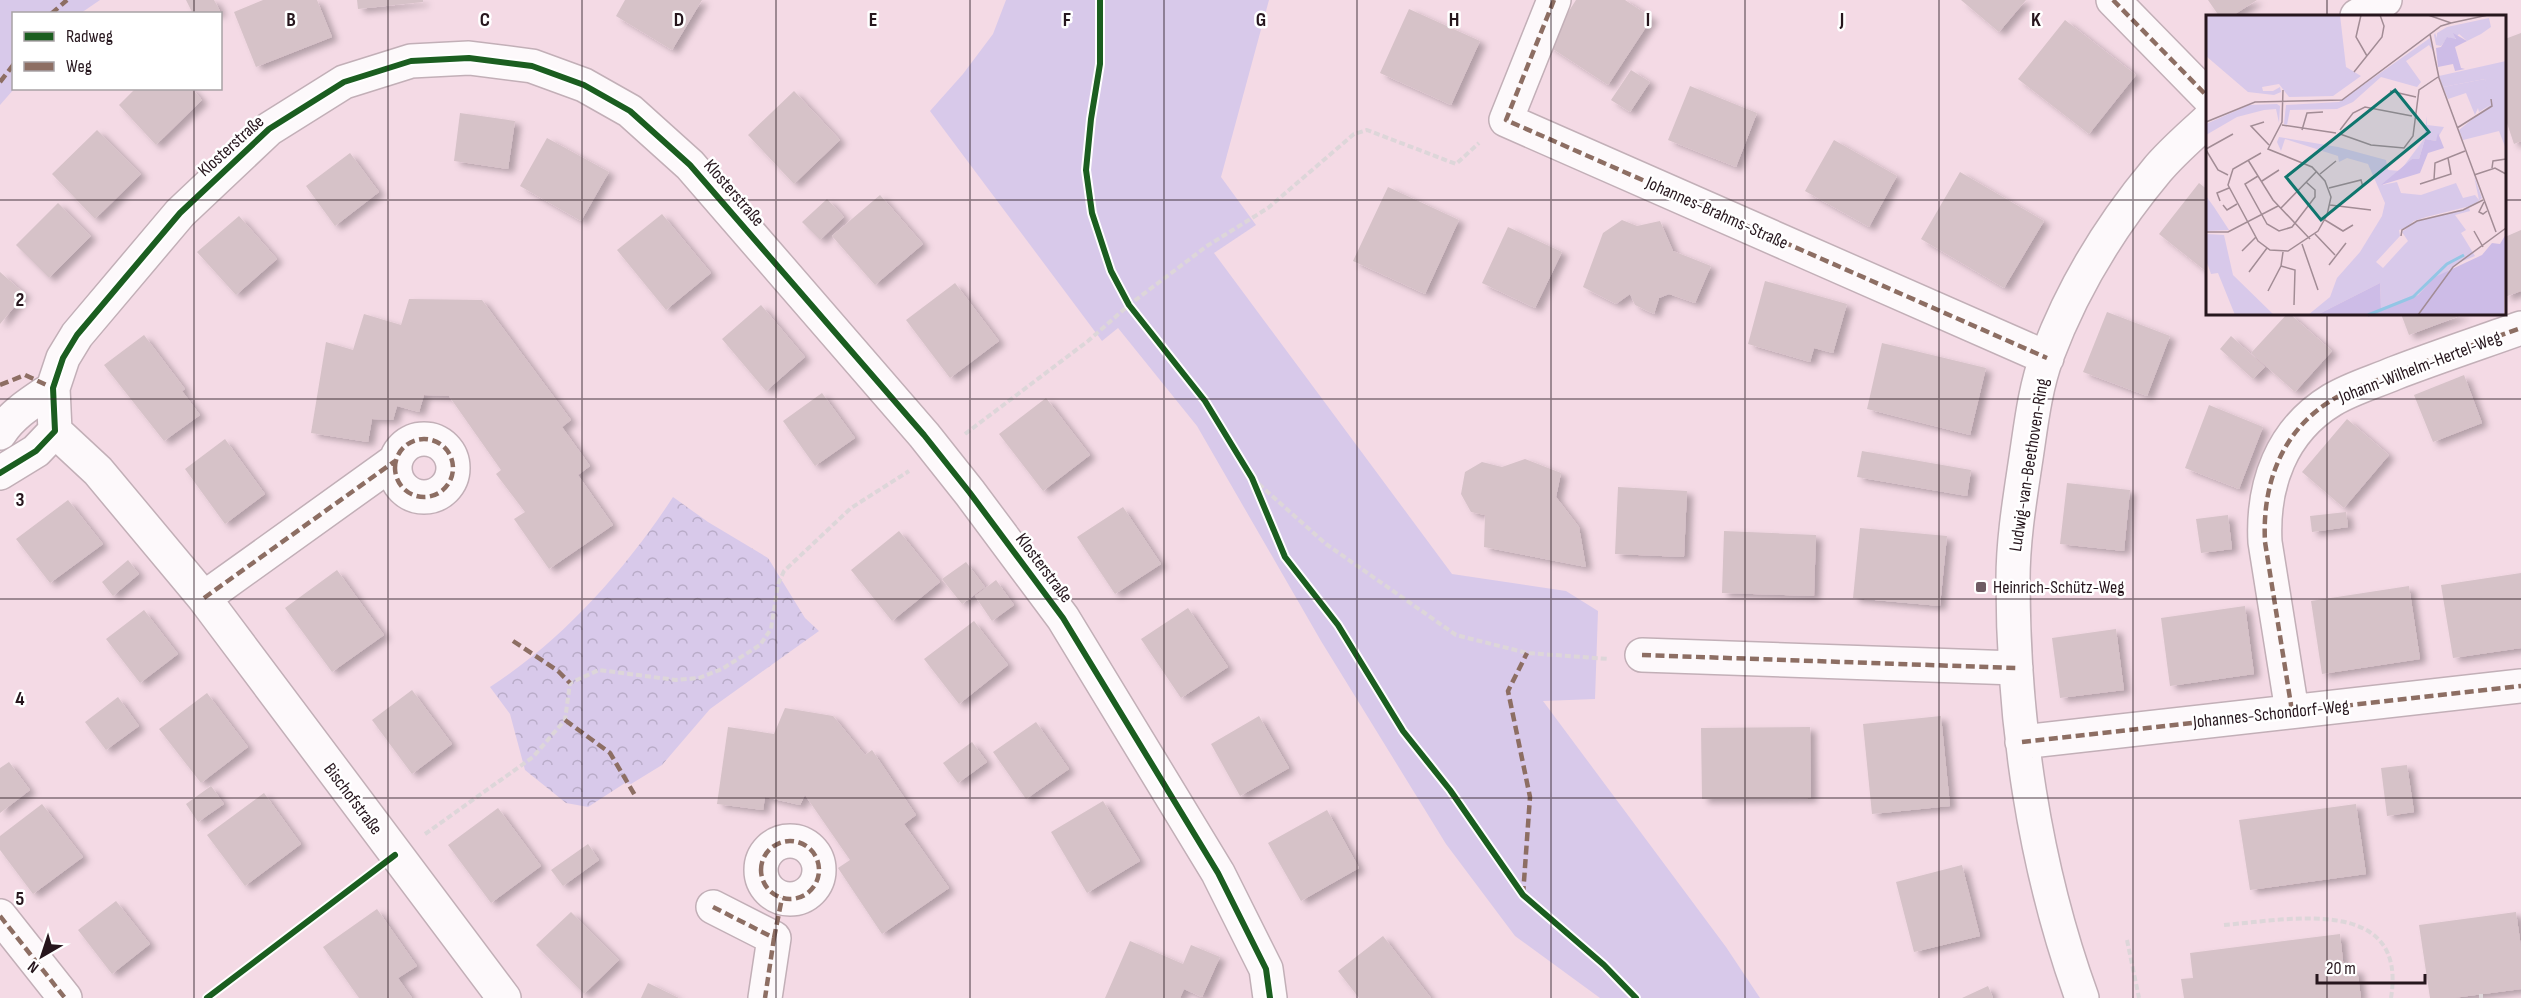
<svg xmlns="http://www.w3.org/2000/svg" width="2521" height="998" font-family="'Sofia Sans Condensed',sans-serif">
<defs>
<pattern id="park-crowns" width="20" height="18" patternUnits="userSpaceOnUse" patternTransform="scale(1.5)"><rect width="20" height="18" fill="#d8c9ea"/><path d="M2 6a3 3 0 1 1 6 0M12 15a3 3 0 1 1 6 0" fill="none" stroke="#b9acc8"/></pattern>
<filter id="shadow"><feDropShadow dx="6" dy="4" stdDeviation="3" flood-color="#0004"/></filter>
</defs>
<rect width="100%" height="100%" fill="#f4dae5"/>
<!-- grass -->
<path fill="#d8c9ea" d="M0,0H100L81,13L14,14V89L0,105Z
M1006,0H1269L1221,177L1256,225L1214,253L1452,574L1566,591L1598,611L1595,699L1543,701L1726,947L1760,998H1600L1515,936L1446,844L1321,641L1197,426L1118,328L1102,341L930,111L963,74L993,34Z"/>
<!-- park -->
<path fill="url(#park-crowns)" d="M673,497L708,522L768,558L805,618L819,631L710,709L662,765L631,784L625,783L588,807L566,803L525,770L510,714L490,687C563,640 626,569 673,497Z"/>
<!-- building -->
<path fill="#d6c2c8" filter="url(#shadow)" d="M186,0H214L221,13L193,14Z
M263,0H317L332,37L256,67L234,12Z
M357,0H423V2L358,9Z
M625,0H702L672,50L616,16Z
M1576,0H1625L1652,18L1608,85L1547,45Z
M1961,0H2026L1999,32Z
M2208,0H2257L2232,16H2219Z
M1409,9L1480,41L1451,105L1380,73Z
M2065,20L2136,75L2089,134L2018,79Z
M2521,33V141L2514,144L2505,117V39Z
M1631,70L1650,82L1630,112L1611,100Z
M1690,86L1757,113L1736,167L1668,140Z
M136,88H191L202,100L156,145L119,105Z
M794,91L840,140L794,184L748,135Z
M460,113L515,121L508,169L454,161Z
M97,130L141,174L95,219L52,174Z
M547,138L609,172L581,221L520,186Z
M1834,140L1897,176L1869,227L1805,191Z
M350,153L379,192L335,226L306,186Z
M1960,172L2044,221L2004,288L1921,239Z
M2199,183L2208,190V273L2159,234Z
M1388,187L1459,220L1425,294L1353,261Z
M880,195L923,244L875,285L832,236Z
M827,199L844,217L820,240L802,222Z
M58,203L91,236L49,278L16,245Z
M662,214L711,273L666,310L617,250Z
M239,216L277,259L236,295L197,252Z
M1622,220L1637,226L1660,221L1673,251L1711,266L1695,303L1669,294L1659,298L1654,314L1635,305L1630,294L1616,304L1583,287L1603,233Z
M1508,227L1562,252L1535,308L1482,283Z
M2521,230V291L2505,297V237Z
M0,272L25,294L0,324Z
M1765,281L1847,304L1833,353L1814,348L1810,362L1748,344Z
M955,283L999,341L950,378L906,320Z
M409,299L482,300L571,420L562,427L590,466L578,475L613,525L549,569L514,519L525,512L496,474L501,470L449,396L424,395L419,412L397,406L393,420L372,419L368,442L311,433L326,342L353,350L364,314L401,325Z
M761,305L805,357L766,391L722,339Z
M2107,312L2170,336L2147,396L2083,372Z
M2287,314H2290L2332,351L2295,392L2251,353Z
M2401,314H2465L2409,335Z
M144,335L185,389L182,391L200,415L164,441L104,365Z
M2231,336L2265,367L2253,379L2220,349Z
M1882,343L1986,368L1970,435L1867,409Z
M2464,375L2482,423L2433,442L2414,395Z
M822,393L855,438L815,466L783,421Z
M1046,398L1090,455L1043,491L999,434Z
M2209,405L2263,427L2239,489L2185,468Z
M2347,419L2389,455L2344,508L2302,472Z
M225,439L265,494L225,524L185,469Z
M1862,451L1971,470L1967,496L1857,477Z
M1525,459L1561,473L1556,497L1579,527L1586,567L1484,547L1485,515L1471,512L1461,494L1465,472L1482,462L1502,467Z
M2067,483L2130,490L2124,551L2060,544Z
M1618,487L1687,491L1684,557L1615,554Z
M68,500L103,544L50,583L16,539Z
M1123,507L1161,564L1115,594L1077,537Z
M2346,512L2348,527L2312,532L2310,516Z
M2228,515L2232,549L2201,553L2196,519Z
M1860,528L1947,536L1940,606L1853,598Z
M899,531L940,582L892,621L851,570Z
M1724,531L1816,535L1814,596L1722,593Z
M128,560L139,574L113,596L102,582Z
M966,562L985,587L962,604L942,579Z
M337,570L384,635L332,672L285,608Z
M2521,573V648L2453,658L2441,585Z
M996,580L1014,605L992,621L975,596Z
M2409,586L2420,659L2322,674L2311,601Z
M2245,606L2254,674L2170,686L2161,618Z
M1188,608L1228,667L1181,698L1141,639Z
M144,610L178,654L140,683L106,639Z
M974,621L1008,665L959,704L924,659Z
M2116,629L2124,690L2060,698L2052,638Z
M412,690L452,744L412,774L372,720Z
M207,693L248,747L201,783L159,729Z
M118,697L139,726L106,750L85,722Z
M785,708L833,716L865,755L872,750L916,815L904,824L949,888L882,934L838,868L850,860L805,795L800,805L765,797L763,810L717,804L728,727L774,734Z
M1259,716L1289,768L1240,796L1211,744Z
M1941,716L1950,806L1872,814L1863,724Z
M1036,722L1069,769L1026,799L993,752Z
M1810,727L1811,798L1702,799L1701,728Z
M972,742L987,762L958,783L943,763Z
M9,762L30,790L0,813V768Z
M2407,765L2414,812L2387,816L2381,768Z
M211,786L224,804L198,822L186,804Z
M264,793L301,844L245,886L207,835Z
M1103,801L1140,861L1087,893L1051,832Z
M42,804L83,857L33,894L0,850V836Z
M2356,804L2366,874L2250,890L2239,820Z
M498,808L541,866L491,903L448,845Z
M1327,810L1359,868L1301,901L1268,843Z
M588,844L599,860L563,886L551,870Z
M1962,865L1980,936L1914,952L1896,882Z
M116,901L150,944L112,974L78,930Z
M377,909L417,966L398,978L412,998H359L323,947Z
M571,912L619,960L584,994L536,945Z
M2516,912L2521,947V989L2453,998H2430L2419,925Z
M2340,934L2344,970L2357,969L2361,998H2184L2181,979L2193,978L2190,953Z
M1383,936L1431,998H1359L1338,971Z
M1130,941L1183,964L1191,945L1220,957L1202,997L1184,989L1180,998H1105Z
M648,983L679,998H641Z
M1988,986L1993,998H1962Z"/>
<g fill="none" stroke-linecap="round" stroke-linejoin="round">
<!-- minor casing -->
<g stroke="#c2afb7" stroke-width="36">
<path id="minor" d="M1554,0L1506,120L2047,358
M2113,0L2208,97
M2357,16L2385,0
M55,431L98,471L204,598L504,998
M0,433C13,413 34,401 53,388
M395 468a29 29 0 1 1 58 0a29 29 0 1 1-58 0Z
M0,473L36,451L55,431L53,388L63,358L77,335L180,213L269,129L344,82L411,61L469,58L532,66L584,85L630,111L690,165L924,435L970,493L1063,618L1218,873L1266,969L1270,998
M204,598L395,461
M1642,655L2016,668
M2292,711L2265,542C2262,485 2281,431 2332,400C2352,388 2374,382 2395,373C2437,357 2479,343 2521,328
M2022,742L2521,686
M761 870a29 29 0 1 1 58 0a29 29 0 1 1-58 0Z
M713,907L774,938L765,998
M0,916L65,998
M2082,998C2034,866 2013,721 2013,580C2013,539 2020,498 2026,458C2031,425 2035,388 2047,356C2072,289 2111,225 2157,170C2172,152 2191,136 2208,120"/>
</g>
<!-- path -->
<path stroke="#ddd6d9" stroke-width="4" stroke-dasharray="6 3" stroke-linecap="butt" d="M965,434L1088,341L1129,305L1207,246L1268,208L1354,134L1367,130L1456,164L1479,143
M1252,478L1326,544L1456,635L1527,653L1609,659
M425,834L533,757L565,720L570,683L599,670L676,680L699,678L722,669L760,645L771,629L778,584L784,571L851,508L909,471
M2224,925C2287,920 2408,894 2391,998
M2127,940L2139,998
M2481,998V994"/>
<!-- minor -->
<use href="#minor" stroke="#fdf9fb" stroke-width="33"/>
<!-- quiet -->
<path stroke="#8d6e63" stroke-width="4.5" stroke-dasharray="9 4.5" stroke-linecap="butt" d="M1554,0L1506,120L2047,358
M2113,0L2208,97
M51,14L67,0
M0,82L14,64
M0,385L25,375L53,388
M395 468a29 29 0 1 1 58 0a29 29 0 1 1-58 0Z
M204,598L395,461
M513,641L558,671L570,683
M1642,655L2016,668
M2292,711L2265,542C2262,485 2281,431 2332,400C2352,388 2374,382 2395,373C2437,357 2479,343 2521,328
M565,720L610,753L636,797
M2022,742L2521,686
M761 870a29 29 0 1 1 58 0a29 29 0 1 1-58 0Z
M1523,895L1530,797L1508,691L1527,653
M713,907L774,938L765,998
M0,916L65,998
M774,938L782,898"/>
<!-- cycleway casing -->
<g stroke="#fff" stroke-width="10">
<path id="cycleway" d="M1100,0V64L1091,119L1086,170L1092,213L1111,271L1129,305L1205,401L1252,478L1285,557L1338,625L1403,731L1450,790L1523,895L1604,965L1636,998
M0,473L36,451L55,431L53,388L63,358L77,335L180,213L269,129L344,82L411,61L469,58L532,66L584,85L630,111L690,165L924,435L970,493L1063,618L1218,873L1266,969L1270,998
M207,998L395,855"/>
</g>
<!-- cycleway -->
<use href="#cycleway" stroke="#1b5e20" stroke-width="6"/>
</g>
<!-- grid -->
<path fill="none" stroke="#26161d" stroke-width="1.5" stroke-opacity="0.55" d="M194,0V14M388,0V998M582,0V998M776,0V998M970,0V998M1164,0V998M1357,0V998M1551,0V998M1745,0V998M1939,0V998M2133,0V998M2327,0V16M194,88V998M0,200H2208M2504,200H2521M2327,314V998M0,399H2521M0,599H2521M0,798H2521"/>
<!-- markers -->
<rect fill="#6e5b63" stroke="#fff" stroke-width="2" x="1975" y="581" width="12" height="12" rx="3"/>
<g text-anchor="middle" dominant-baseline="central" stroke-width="5" stroke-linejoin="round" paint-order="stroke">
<!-- street labels -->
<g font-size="18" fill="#26161d" stroke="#fff">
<text transform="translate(231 146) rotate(-42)">Klosterstraße</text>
<text transform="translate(734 193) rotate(49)">Klosterstraße</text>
<text transform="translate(1717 213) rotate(24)">Johannes-Brahms-Straße</text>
<text transform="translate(2420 367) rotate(-21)">Johann-Wilhelm-Hertel-Weg</text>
<text transform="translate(2029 465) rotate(-81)">Ludwig-van-Beethoven-Ring</text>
<text transform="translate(1044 568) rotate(53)">Klosterstraße</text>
<text transform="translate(2271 714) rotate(-6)">Johannes-Schondorf-Weg</text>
<text transform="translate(353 799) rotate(53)">Bischofstraße</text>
</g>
<!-- poi labels -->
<g font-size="18" fill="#26161d" stroke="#fff" text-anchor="start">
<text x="1993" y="587">Heinrich-Schütz-Weg</text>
</g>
</g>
<!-- overview -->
<g transform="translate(2206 15)">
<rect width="300" height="300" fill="#f4dae5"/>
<path d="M283,3L285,12L275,19L261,26L253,19L248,25L242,22L235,31L230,30L228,20L229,18L231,23V18L241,12ZM224,23L227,36L223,30L200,46L215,67L211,72L175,62L147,87L131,94L84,95L81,110L78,109L80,90L133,87ZM279,64L286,82L284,90L273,97L272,93L269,100L260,78L242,84L237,72ZM71,89L74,91L73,108L70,94L58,95L31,102L0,120V109L43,90ZM221,101V110L238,112L230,126L219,124L213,144H206L194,158L176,170L191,167L195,178L215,180L250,168L257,183L269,180L273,185L268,161L276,183L268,190L220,202L208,206L201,212L193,215L194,221L170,247L177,253L198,230L202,226L196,217L209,207L263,193L264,196L249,200L260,215L255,218L269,241L252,248L233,263L229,262L210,280L181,292L175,294L174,268L111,300H102L124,282L131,263L154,237L176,201L179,188L162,149L141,143L133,147L132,141L79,124L75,136L71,127L73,122L132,132L180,145L182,155L194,156L218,124ZM0,181L8,192L23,215L0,216ZM0,219L18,220L27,260L68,300H29L12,258L5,259L0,245Z" fill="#d8c9ea"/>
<path d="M247,18L261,26L249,32L255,53L259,54L249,56L247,49L232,52L230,33L235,32L241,22L250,24ZM232,118L238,133L222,138L214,158L175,170L206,144H213L219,124L230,126ZM300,219L298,300H111L174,268L175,294L212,280L229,262L276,240L286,228L294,229Z" fill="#cdbce7"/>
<path d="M0,0H134L140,52L155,61L127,81L83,82L73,69L56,72L57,76H67L74,72L75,77L68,80L42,77L0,41Z" fill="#d8c9ea"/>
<path d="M300,46V134L293,116L257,125L253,115L284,90L279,64L237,72L233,61Z" fill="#d8c9ea"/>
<path fill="none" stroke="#93c6e5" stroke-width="3" d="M162,300L207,282L241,249L258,240"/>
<path fill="none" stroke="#a28c95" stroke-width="1.5" d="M155,0L150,22L161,41M222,0L245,8L282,0M224,19L233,63L290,217M148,57L176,22L178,11L174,0M184,76L210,82M0,107L49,87L136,85L235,11L245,8M58,107L45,111L63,130M76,110L130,118M251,113L286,91L285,84M96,115L101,98L117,97M134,115L147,98L159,92L206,101M134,119L165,130L198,133L207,121L213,75L232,62M0,134L27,119M0,135L12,155L22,160M55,138L27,154L22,170L52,226L64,235L82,236L112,216L121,200L125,182L119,166L106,152L62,134L76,107L77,75M42,145L67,185L104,224M286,153L287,146L300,144M114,159L130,146M268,160L289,153L300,159M52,161L39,169L61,209L73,216L86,212L109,182V175L100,167M228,165L229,148L259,136M56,166L73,155M214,169L245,159L242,143M123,173L155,165L157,172M14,186L11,178L23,173M278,187L273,197L277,199L281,196M17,190L21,195L31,189M124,190L165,195M75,193L111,156M119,205L137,216L147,210M268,216L277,232M0,217H22L72,191M109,219L129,240M195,221L196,215L211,206L257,195L277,185M96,229L112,275M36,236L50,222M123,250L140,228M75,251L89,255L88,290M43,257L61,233M62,276L75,251L77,237M212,300L247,252L300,213"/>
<path fill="#0f766e" fill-opacity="0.15" stroke="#0f766e" stroke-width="3" d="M189,75L223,117L115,205L80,162Z"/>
<rect width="300" height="300" fill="none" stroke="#26161d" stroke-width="3"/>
</g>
<g font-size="20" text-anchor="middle" font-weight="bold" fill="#26161d" stroke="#fff" stroke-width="5" stroke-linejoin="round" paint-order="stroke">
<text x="291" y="26">B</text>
<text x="485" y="26">C</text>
<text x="679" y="26">D</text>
<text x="873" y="26">E</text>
<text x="1067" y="26">F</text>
<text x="1261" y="26">G</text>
<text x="1454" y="26">H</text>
<text x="1648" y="26">I</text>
<text x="1842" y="26">J</text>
<text x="2036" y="26">K</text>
<text x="20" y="306">2</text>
<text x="20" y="506">3</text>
<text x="20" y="705">4</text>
<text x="20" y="905">5</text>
</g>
<!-- legend -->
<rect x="12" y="12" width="210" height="78" fill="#ffffff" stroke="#a8a2a5" stroke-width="1.5"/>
<rect x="24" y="32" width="30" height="9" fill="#1b5e20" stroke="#a8a2a5" stroke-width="1.5"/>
<text x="66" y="42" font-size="18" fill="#26161d">Radweg</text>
<rect x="24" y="62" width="30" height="9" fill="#8d6e63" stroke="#a8a2a5" stroke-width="1.5"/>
<text x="66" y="72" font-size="18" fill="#26161d">Weg</text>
<!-- north arrow -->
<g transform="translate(42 956) rotate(219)" stroke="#ffffff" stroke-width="4.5" paint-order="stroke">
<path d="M0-4.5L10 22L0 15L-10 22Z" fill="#26161d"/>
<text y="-9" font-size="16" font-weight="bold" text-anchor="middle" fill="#26161d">N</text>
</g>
<!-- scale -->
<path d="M2317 974v9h108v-9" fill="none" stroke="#26161d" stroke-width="3"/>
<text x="2326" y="974" font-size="18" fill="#26161d" stroke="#ffffff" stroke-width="4.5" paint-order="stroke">20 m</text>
</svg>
